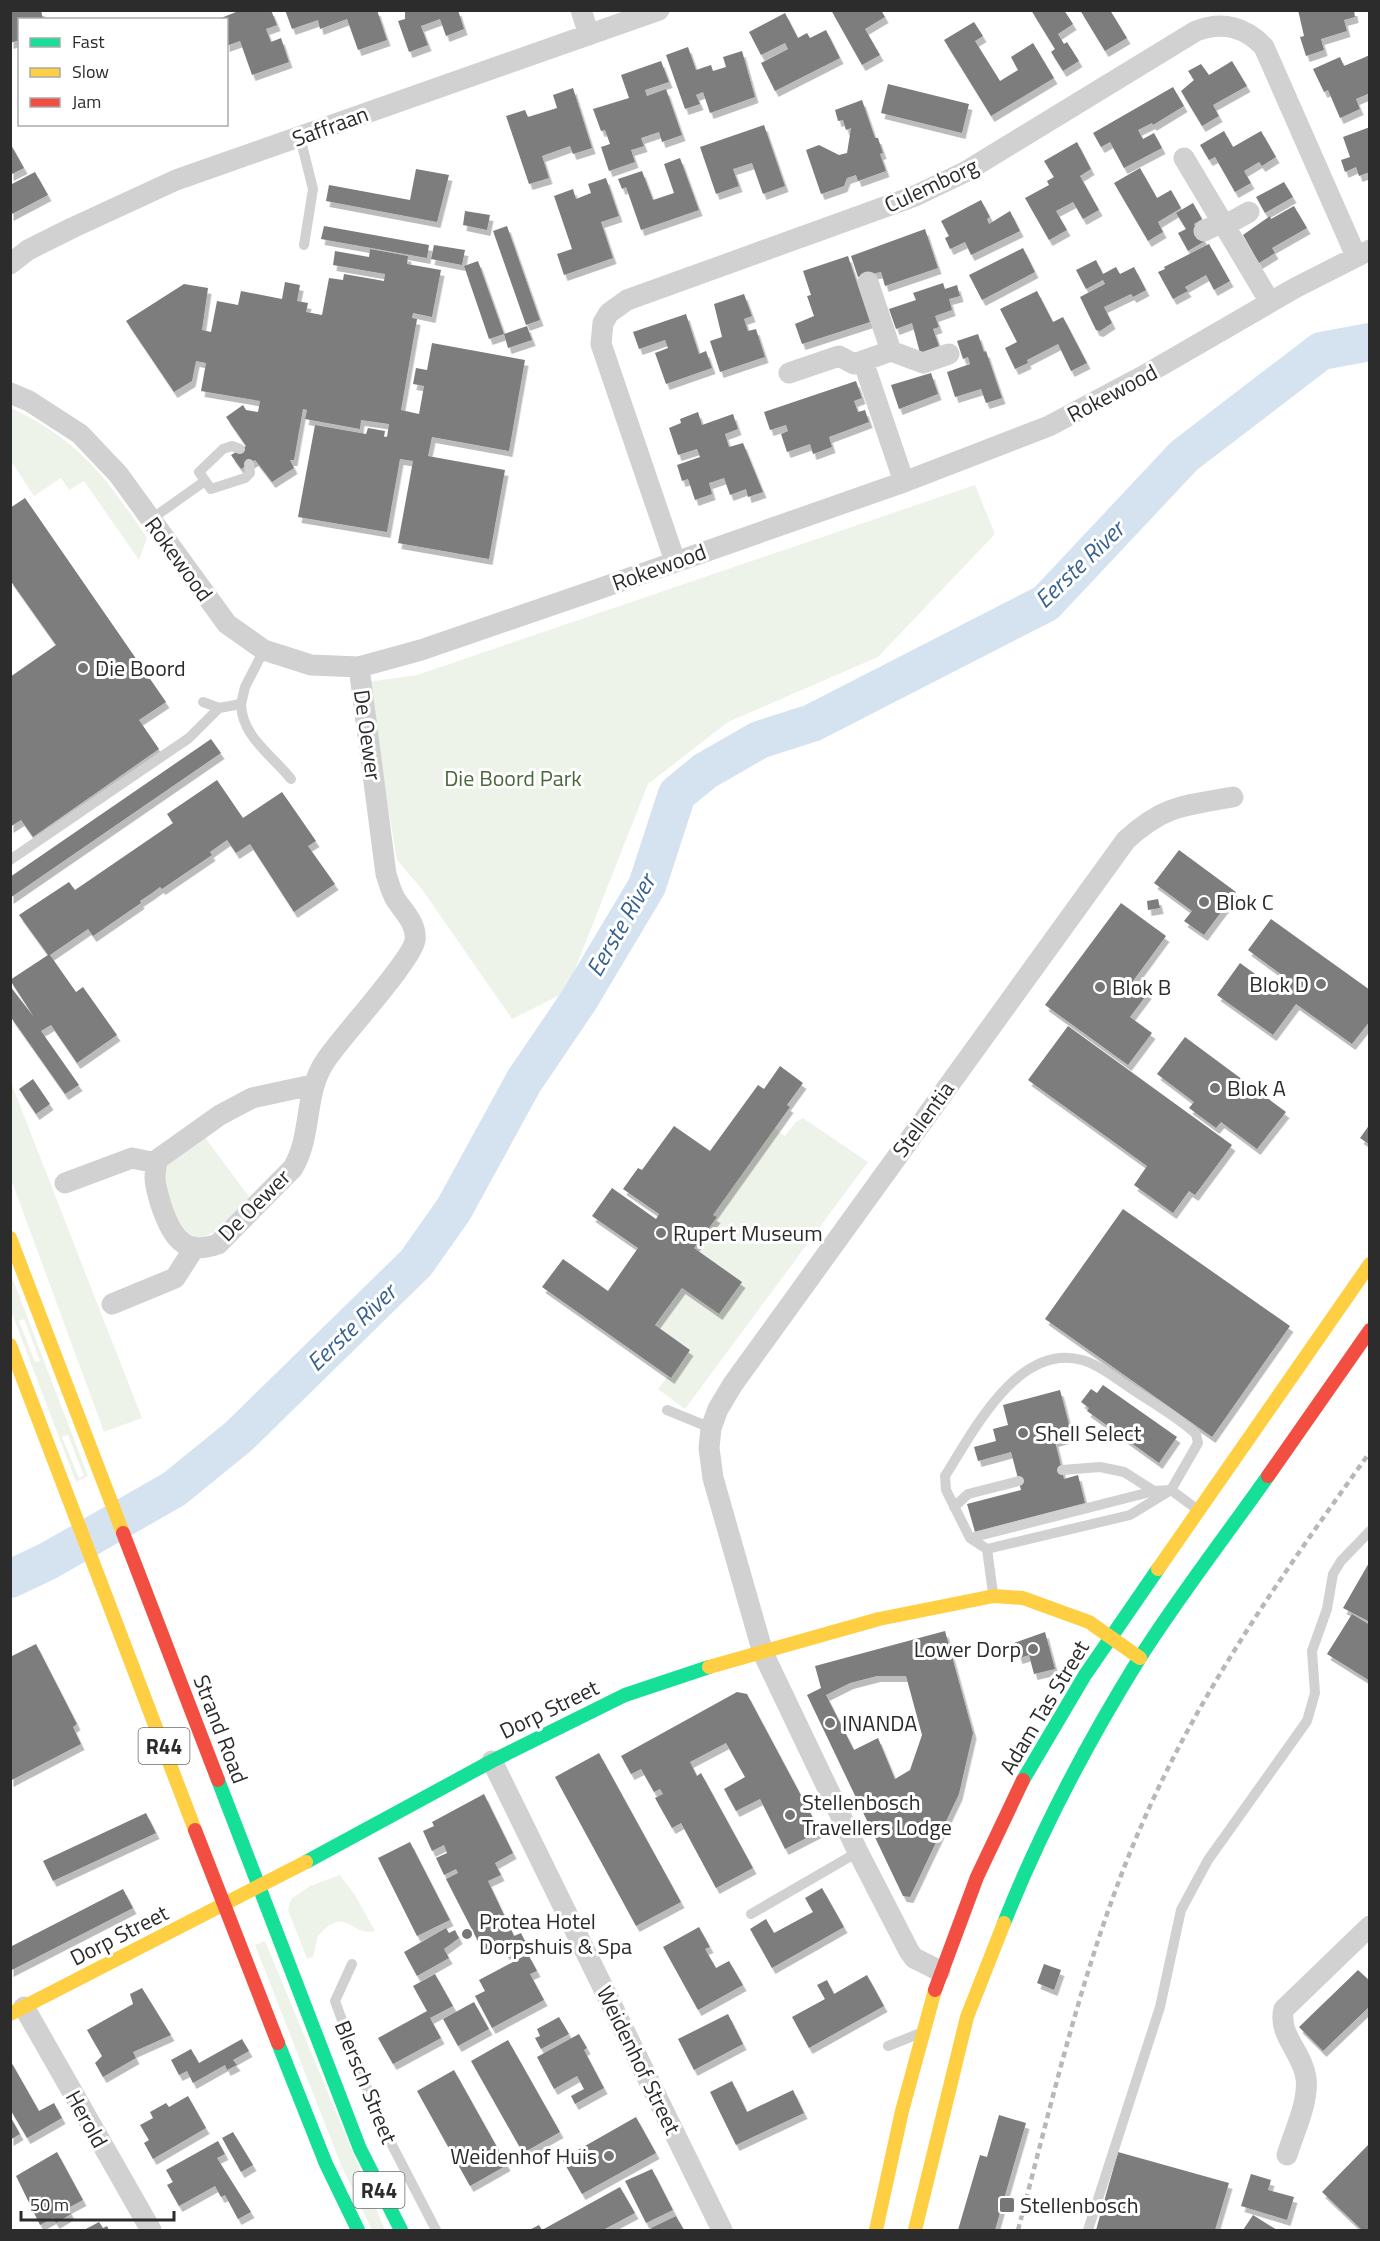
<svg xmlns="http://www.w3.org/2000/svg" width="1380" height="2241" font-family="'Titillium Web',sans-serif">
<defs>
<filter id="shadow"><feDropShadow dx="3.5" dy="6" stdDeviation="0" flood-color="#0004"/></filter>
</defs>
<rect width="100%" height="100%" fill="#fff"/>
<!-- green -->
<path fill="#eef3ea" fill-rule="evenodd" d="M11,408C79,440 106,477 147,538L139,560L84,481L69,490L61,478L34,496L11,461Z
M975,485L995,534L878,657L728,722L648,784L566,992L512,1019L421,888L397,860L367,682L417,675Z
M10,1080L142,1418L104,1432L11,1179Z
M803,1118L868,1162L685,1409L658,1389L668,1376L671,1378L690,1350L655,1325L682,1288L719,1314L741,1282L694,1248L716,1217L713,1215L774,1128L785,1136L796,1122Z
M204,1136L250,1198L214,1232L202,1238L182,1232L159,1175L161,1166Z
M10,1272L88,1476L76,1482L11,1311ZM24,1319L40,1361L35,1362L19,1321ZM68,1435L84,1476L79,1478L62,1437Z
M340,1875L355,1895L375,1931C350,1938 347,1903 318,1936L313,1957L307,1959L288,1910L291,1899L310,1886Z
M265,1941L385,2230H372L341,2165L255,1945Z"/>
<g fill="none" stroke-linecap="round" stroke-linejoin="round">
<!-- river -->
<path stroke="#d5e3f1" stroke-width="38" d="M10,1579L48,1561L174,1489L238,1437L416,1263L454,1209L524,1081L579,1000L647,886L677,794L705,771L759,740L812,723L1046,603L1184,456L1321,351L1370,342"/>
</g>
<!-- building -->
<path fill="#7d7d7d" fill-rule="evenodd" filter="url(#shadow)" d="M10,10H41L43,20H20V40L10,43Z
M241,10H271L277,25L266,29L271,42L281,38L289,62L252,75L240,41L226,46V20H216Z
M285,10H377L387,40L358,50L347,19L320,29L318,20L292,29Z
M405,10H458L464,29L446,36L440,19L421,26L428,45L409,52L398,21L405,19Z
M831,10H881L885,17L865,29L880,55L862,65Z
M1031,10H1064L1073,24L1058,34L1064,44L1067,42L1079,61L1063,71L1051,52L1055,49Z
M1080,10H1110L1127,38L1105,51Z
M1298,10H1354L1355,17L1344,20L1347,31L1321,39L1324,50L1306,56L1300,37L1304,36Z
M785,13L798,38L807,33L810,38L826,30L840,58L775,91L761,63L788,49L785,43L761,55L749,32Z
M974,22L983,36L975,41L1000,81L1018,70L1011,57L1033,43L1054,78L991,116L944,40Z
M688,47L696,70L711,65L713,71L726,67L723,57L742,51L755,97L710,113L703,92L696,95L700,104L685,109L666,55Z
M1370,55V93L1356,99L1360,109L1340,118L1328,90L1324,92L1313,69L1340,57L1344,66Z
M661,61L669,82L645,90L647,96L666,89L682,135L662,142L659,132L641,138L644,146L631,150L635,162L609,171L601,147L610,144L605,130L601,131L593,109L629,98L621,75Z
M1232,61L1247,86L1213,105L1219,116L1202,126L1181,91L1194,80L1188,71L1201,64L1209,75Z
M888,84L969,104L962,133L881,113Z
M1173,87L1184,106L1153,125L1152,123L1138,130L1143,139L1154,133L1162,148L1124,168L1110,142L1101,147L1093,133Z
M573,88L592,148L573,154L570,146L542,156L549,178L529,184L506,116L525,110L528,117L557,108L553,95Z
M862,100L875,138H878L883,153L880,154L886,171L858,181L856,175L847,178L844,186L821,194L806,150L819,145L839,155L847,153L851,128L846,130L843,120L838,121L835,110Z
M764,125L785,186L763,194L752,163L733,169L739,186L716,194L700,147Z
M1370,127V172L1359,176L1356,167L1345,172L1341,160L1350,157L1343,137Z
M1224,131L1233,147L1261,131L1276,157L1262,166L1259,162L1244,171L1251,183L1235,192L1215,157L1209,160L1200,145Z
M1077,142L1091,169L1080,176L1099,210L1083,219L1073,202L1056,211L1067,230L1049,240L1025,198L1049,185L1047,181L1054,177L1044,161Z
M10,143L24,168L10,175Z
M680,158L699,210L641,230L626,187L622,189L618,179L642,171L653,200L674,193L664,164Z
M1140,168L1157,198L1171,190L1181,208L1158,222L1163,232L1148,241L1114,183Z
M416,169L449,175L437,222L326,201L329,185L410,200Z
M35,172L48,195L10,215V185Z
M606,178L619,216L601,222L613,258L564,275L557,254L572,249L554,196L573,189L576,199L591,193L588,184Z
M1284,182L1293,197L1265,213L1256,197Z
M981,200L990,217L987,219L989,224L1010,211L1020,231L971,255L965,242L950,249L945,238L949,236L941,221Z
M1193,203L1202,219L1194,224L1205,241L1188,251L1178,233L1186,229L1176,213Z
M1294,206L1307,228L1272,248L1275,253L1259,263L1243,235L1270,216L1271,219Z
M465,211L490,215L487,230L463,225Z
M324,226L429,245L427,258L321,239Z
M507,226L540,320L526,325L493,231Z
M925,229L938,268L885,286L881,272L858,277L851,256Z
M1209,244L1230,281L1214,290L1206,275L1185,287L1188,291L1173,299L1158,272L1165,269L1164,267Z
M434,245L465,250L462,265L431,259Z
M1023,248L1035,272L982,300L969,275Z
M370,249L408,256L407,264L441,270L432,317L413,313L412,318L417,319L401,410L419,414L424,386L413,384L416,368L427,370L432,343L525,360L509,451L432,437L428,456L505,470L489,559L398,543L413,461L400,459L387,532L298,517L315,425L366,434L368,428L385,431L384,437H387L389,424L361,420L360,429L305,419L307,410L303,409L294,460H290L294,468L272,482L255,460L241,469L231,455L246,446L226,417L243,405L246,410L258,412L260,401L201,391L206,363L196,361L192,381L174,392L126,321L184,284L208,288L202,330L211,332L217,301L238,305L241,291L282,299L285,282L300,285L297,301L308,303L306,312L322,315L329,278L343,280L344,274L384,281L385,274L333,265L335,251L369,257Z
M848,256L870,322L802,344L795,324L814,316L807,296L811,295L803,271Z
M1096,260L1103,274L1116,267L1120,274L1134,267L1146,290L1133,297L1131,294L1104,307L1112,323L1100,331L1096,330L1080,297L1105,284L1103,280L1086,289L1076,270Z
M478,261L504,334L489,339L464,266Z
M943,283L945,289L957,285L960,296L949,299L952,310L935,316L939,327L933,329L939,346L920,353L912,323L896,329L889,309L916,300L913,293Z
M1037,291L1053,322L1063,317L1087,363L1071,371L1058,344L1027,360L1028,363L1015,369L1005,348L1017,342L1000,309Z
M744,294L752,316L744,319L748,331L756,329L765,357L720,372L710,341L722,337L714,304Z
M686,314L699,354L706,351L712,368L666,384L655,353L668,348L665,340L639,349L633,332Z
M527,326L532,340L508,348L504,334Z
M978,334L984,352L986,351L1002,398L986,403L981,389L955,397L947,372L970,364L968,357L963,359L957,341Z
M931,373L938,394L899,409L891,385Z
M856,381L862,398L854,401L858,412L865,410L869,422L829,437L832,447L813,454L810,444L787,452L781,434L788,431L786,425L770,430L764,412Z
M698,412L702,425L733,414L738,429L725,434L729,447L743,443L763,492L748,497L746,489L730,495L724,478L709,483L712,494L695,500L688,479L682,481L677,465L700,457L697,449L678,455L669,428L681,423L680,419Z
M25,498L166,702L139,720L159,749L33,837L21,820L10,827V677L56,645L10,580V508Z
M211,739L221,753L10,898V877Z
M217,780L243,818L282,792L316,841L308,846L335,884L294,912L250,844L236,853L227,840L210,852L212,855L162,889L160,887L152,893L140,901L141,903L93,936L88,929L50,955L76,992L83,987L117,1035L77,1063L51,1025L41,1031L79,1085L65,1094L10,1016V986L34,1017L10,980L48,955L19,915L69,882L75,890L173,823L167,814Z
M1179,850L1236,892L1204,935L1184,921L1192,911L1154,883Z
M1158,899L1160,908L1148,910L1147,901Z
M1121,903L1166,936L1133,981L1148,993L1130,1017L1152,1033L1128,1065L1045,1005Z
M1271,919L1370,990V1021L1352,1044L1296,1004L1273,1035L1217,995L1240,963L1277,990L1286,978L1248,950Z
M1068,1026L1232,1145L1195,1195L1189,1191L1173,1213L1134,1185L1147,1166L1028,1080Z
M1185,1037L1286,1112L1257,1149L1221,1122L1216,1128L1189,1108L1194,1102L1157,1074Z
M780,1066L803,1083L787,1105L790,1107L713,1215L717,1217L694,1248L742,1282L719,1314L682,1288L655,1325L690,1350L671,1378L542,1287L563,1259L608,1291L638,1248L592,1216L612,1188L656,1219L659,1214L623,1189L638,1168L642,1170L674,1126L710,1151L758,1085L764,1089Z
M33,1079L50,1104L36,1114L19,1089Z
M1370,1124V1145L1360,1138Z
M1123,1209L1290,1326L1212,1437L1045,1319Z
M1103,1385L1177,1437L1159,1463L1087,1411L1089,1408L1081,1402L1091,1389L1097,1393Z
M1060,1390L1072,1436L1055,1441L1064,1479L1078,1475L1085,1503L975,1532L967,1504L1021,1490L1011,1452L978,1461L974,1447L996,1441L993,1429L1008,1425L1003,1405Z
M1370,1561V1622L1343,1608Z
M1352,1614L1370,1625V1681L1327,1654Z
M945,1631L973,1733L959,1794L910,1897L903,1896L807,1695L821,1688L815,1666ZM877,1676H906L922,1735L910,1770L895,1779L878,1738L854,1750L826,1695L850,1683Z
M1045,1632L1055,1669L1034,1674L1029,1655L1019,1658L1014,1643Z
M36,1644L77,1724L73,1727L81,1744L10,1781V1657Z
M737,1692L747,1694L820,1831L785,1849L760,1799L736,1811L724,1789L745,1777L726,1743L690,1762L697,1776L701,1773L753,1868L716,1888L681,1823L672,1828L655,1798L663,1794L660,1789L654,1792L641,1769L631,1774L621,1756Z
M599,1753L681,1902L636,1926L555,1777Z
M484,1794L513,1853L495,1863L501,1875L488,1881L514,1936L521,1933L527,1945L506,1954L501,1942L483,1951L446,1879L458,1873L456,1869L444,1875L436,1858L447,1853L444,1845L432,1851L423,1831L434,1826L432,1822Z
M146,1813L156,1833L53,1881L43,1861Z
M410,1842L450,1920L417,1936L378,1858Z
M822,1888L844,1927L772,1968L750,1929L766,1919L774,1933L813,1912L805,1898Z
M123,1889L133,1908L10,1971V1947Z
M699,1927L710,1947L705,1949L716,1968L729,1961L743,1985L698,2010L663,1947Z
M446,1928L449,1933L455,1930L459,1938L444,1949L449,1958L417,1976L404,1952Z
M528,1954L537,1971L530,1974L544,2000L492,2028L475,1996L485,1991L479,1980Z
M1044,1964L1061,1970L1054,1990L1037,1983Z
M1358,1970L1370,1981V2006L1323,2051L1299,2027Z
M435,1974L453,2006L430,2018L441,2038L393,2064L378,2038L427,2011L413,1986Z
M867,1975L884,2006L809,2048L792,2017L825,1999L817,1985L827,1980L834,1994Z
M142,1988L171,2035L133,2052L136,2058L103,2077L95,2063L102,2056L87,2030L133,2004L130,1994Z
M474,2002L489,2029L458,2046L443,2019Z
M728,2014L743,2044L694,2070L678,2039Z
M559,2017L569,2034L541,2049L535,2038L540,2036L537,2029Z
M579,2034L587,2048L584,2050L604,2088L575,2104L571,2096L584,2089L577,2076L554,2089L537,2057Z
M242,2039L249,2051L233,2060L237,2065L227,2070L225,2065L193,2083L187,2071L179,2075L171,2060L191,2049L199,2063Z
M508,2040L560,2132L523,2153L471,2061Z
M10,2060L39,2111L54,2103L62,2118L27,2138L10,2109Z
M454,2070L507,2165L470,2186L417,2091Z
M732,2081L747,2112L793,2090L804,2113L736,2145L710,2092Z
M188,2096L206,2128L153,2159L144,2143L149,2140L140,2125L153,2118L150,2112L166,2103L169,2107Z
M999,2115L1026,2123L995,2230H958L980,2155L987,2157Z
M10,2116L20,2134L10,2140Z
M636,2117L656,2153L582,2194L562,2159Z
M233,2132L253,2165L241,2172L222,2138Z
M218,2141L225,2154L217,2158L251,2212L238,2219L225,2195L221,2197L215,2186L179,2206L167,2185L173,2182L166,2170Z
M1370,2143V2230H1362L1322,2192Z
M57,2152L83,2200L68,2208L71,2214L56,2223L53,2218L40,2225L16,2176Z
M1118,2152L1229,2183L1215,2230H1096Z
M652,2169L673,2210L646,2223L625,2181Z
M1251,2174L1271,2180L1268,2190L1294,2197L1287,2220L1241,2206Z
M620,2187L635,2213L603,2230H529L539,2225L542,2230Z
M1253,2215L1277,2230H1243Z
M676,2216L684,2230H652L651,2228Z
M99,2222L103,2228L107,2226L109,2230H84Z"/>
<g fill="none" stroke-linecap="round" stroke-linejoin="round">
<!-- lane -->
<path stroke="#d1d1d1" stroke-width="10" d="M300,137L313,189L304,245
M240,449L232,446L223,449L199,472L211,489L245,478L250,473L249,464
M150,520L205,481
M203,702L219,708L241,704L245,687L264,650
M241,704C242,737 272,755 291,779
M10,860L189,738L219,708
M667,1410L711,1428
M1062,1470L1100,1467L1124,1472L1154,1491L1171,1490L1198,1510
M954,1507L968,1494L1019,1481
M970,1538L1154,1491
M987,1549L970,1538L946,1490L945,1476C973,1432 1018,1342 1082,1360C1098,1364 1115,1378 1129,1387C1151,1402 1177,1416 1196,1434L1198,1443L1171,1490L1130,1515L987,1549L993,1593
M751,1914L858,1852
M352,1964L335,2001L378,2118L436,2230
M888,2046L918,2034
M1088,2230L1160,2007L1181,1910L1208,1860L1307,1721L1315,1693L1312,1651L1327,1609L1333,1574L1341,1561L1370,1531"/>
<!-- street -->
<path stroke="#d1d1d1" stroke-width="21" d="M581,10L589,35
M1184,158L1270,302
M1224,226L1249,212
M1204,231L1222,222
M10,264L28,250L72,228L176,180L659,10
M891,351L923,363L949,354
M863,361L904,482
M789,373L839,356L854,364L891,351L868,282
M10,393L29,401L80,434L118,474L227,624L264,650L311,665L359,667L421,650L587,593L904,482L1049,426L1143,376L1295,288L1370,250
M675,561L601,344L603,323L609,313L627,300L915,196L965,172L1196,31C1222,21 1245,26 1264,47L1356,256
M312,1085L252,1098L220,1115L158,1159C152,1176 156,1188 161,1205C171,1235 183,1257 218,1244L293,1168C313,1134 303,1093 326,1060C342,1036 413,959 415,940C417,924 404,912 396,900C391,892 389,883 386,874L359,667
M65,1183L132,1158L156,1163
M112,1304L175,1278L195,1247
M492,1761L722,2230
M940,1971L914,1958L909,1951L858,1852L763,1653L713,1478L709,1448L711,1428L718,1409L733,1384L1126,840C1165,805 1183,806 1233,797
M24,2007L151,2230
M1287,2155C1294,2132 1309,2102 1306,2078C1303,2053 1277,2034 1284,2009L1370,1926"/>
<!-- fast -->
<path stroke="#16e098" stroke-width="14" d="M218,1780L360,2149L401,2230
M1023,1780L1085,1675L1158,1569
M306,1862L492,1761L625,1695L709,1667
M1004,1923C1041,1830 1087,1743 1139,1659C1179,1596 1225,1537 1268,1476
M278,2043L326,2164L358,2230"/>
<!-- slow -->
<path stroke="#ffcf43" stroke-width="14" d="M10,1238L123,1533
M10,1345L195,1830
M1158,1569L1370,1264
M709,1667L879,1619L994,1596L1023,1598L1089,1622L1140,1658
M10,2014L306,1862
M876,2230L902,2111L935,1990
M915,2230L967,2017L1004,1923"/>
<!-- jam -->
<path stroke="#f24e42" stroke-width="14" d="M1268,1476L1370,1330
M123,1533L218,1780
M195,1830L278,2043
M935,1990L977,1877L1023,1780"/>
<!-- rail -->
<path stroke="#b8b8b8" stroke-width="4.5" stroke-dasharray="6 4.5" stroke-linecap="butt" d="M1018,2230C1055,2091 1087,1947 1146,1815C1204,1684 1287,1568 1370,1452"/>
</g>
<!-- markers -->
<g fill="#767676" stroke="#fff" stroke-width="2">
<circle cx="83" cy="668" r="6"/>
<circle cx="1204" cy="902" r="6"/>
<circle cx="1321" cy="984" r="6"/>
<circle cx="1100" cy="987" r="6"/>
<circle cx="1215" cy="1088" r="6"/>
<circle cx="661" cy="1233" r="6"/>
<circle cx="1023" cy="1433" r="6"/>
<circle cx="1033" cy="1649" r="6"/>
<circle cx="830" cy="1723" r="6"/>
<circle cx="790" cy="1815" r="6"/>
<circle cx="467" cy="1934" r="6"/>
<circle cx="609" cy="2156" r="6"/>
<rect x="999" y="2197" width="16" height="16" rx="3"/>
</g>
<g text-anchor="middle" dominant-baseline="central" stroke-width="6" stroke-linejoin="round" paint-order="stroke">
<!-- shield labels -->
<g fill="#fff" stroke="#6b6b6b" stroke-width="1.5">
<rect x="138.5" y="1728" width="51" height="36" rx="4.5"/>
<rect x="353.5" y="2172" width="51" height="36" rx="4.5"/>
</g>
<g font-size="21" font-weight="bold" fill="#2c2c2c">
<text x="164" y="1746">R44</text>
<text x="379" y="2190">R44</text>
</g>
<!-- street labels -->
<g font-size="22" fill="#2c2c2c" stroke="#fff">
<text transform="translate(330 126) rotate(-20)">Saffraan</text>
<text transform="translate(931 185) rotate(-25)">Culemborg</text>
<text transform="translate(1112 393) rotate(-28)">Rokewood</text>
<text transform="translate(179 559) rotate(54)">Rokewood</text>
<text transform="translate(659 567) rotate(-20)">Rokewood</text>
<text transform="translate(368 735) rotate(82)">De Oewer</text>
<text transform="translate(923 1119) rotate(-54)">Stellentia</text>
<text transform="translate(254 1205) rotate(-45)">De Oewer</text>
<text transform="translate(1044 1707) rotate(-59)">Adam Tas Street</text>
<text transform="translate(549 1709) rotate(-26)">Dorp Street</text>
<text transform="translate(221 1729) rotate(69)">Strand Road</text>
<text transform="translate(119 1935) rotate(-27)">Dorp Street</text>
<text transform="translate(639 2060) rotate(64)">Weidenhof Street</text>
<text transform="translate(366 2082) rotate(68)">Blersch Street</text>
<text transform="translate(87 2119) rotate(61)">Herold</text>
</g>
<!-- poi labels -->
<g font-size="22" fill="#2c2c2c" stroke="#fff" text-anchor="start">
<text x="95" y="668">Die Boord</text>
<text x="1216" y="902">Blok C</text>
<text x="1309" y="984" text-anchor="end">Blok D</text>
<text x="1112" y="987">Blok B</text>
<text x="1227" y="1088">Blok A</text>
<text x="673" y="1233">Rupert Museum</text>
<text x="1035" y="1433">Shell Select</text>
<text x="1021" y="1649" text-anchor="end">Lower Dorp</text>
<text x="842" y="1723">INANDA</text>
<text x="802" y="1802">Stellenbosch<tspan x="802" dy="25">Travellers Lodge</tspan></text>
<text x="479" y="1921">Protea Hotel<tspan x="479" dy="25">Dorpshuis &amp; Spa</tspan></text>
<text x="597" y="2156" text-anchor="end">Weidenhof Huis</text>
<text x="1020" y="2205">Stellenbosch</text>
</g>
<!-- park labels -->
<g font-size="22" fill="#496838" stroke="#fff">
<text x="513" y="778">Die Boord Park</text>
</g>
<!-- water labels -->
<g font-size="24" font-style="italic" fill="#38628f" stroke="#fff">
<text transform="translate(1079 564) rotate(-44)">Eerste River</text>
<text transform="translate(620 925) rotate(-60)">Eerste River</text>
<text transform="translate(351 1327) rotate(-44)">Eerste River</text>
</g>
</g>
<!-- border -->
<rect width="1380" height="2241" fill="none" stroke="#2c2c2c" stroke-width="24"/>
<!-- legend -->
<rect x="18" y="18" width="210" height="108" fill="#ffffff" stroke="#ababab" stroke-width="1.5"/>
<rect x="30" y="38" width="30" height="9" fill="#16e098" stroke="#ababab" stroke-width="1.5"/>
<text x="72" y="48" font-size="18" fill="#2c2c2c">Fast</text>
<rect x="30" y="68" width="30" height="9" fill="#ffcf43" stroke="#ababab" stroke-width="1.5"/>
<text x="72" y="78" font-size="18" fill="#2c2c2c">Slow</text>
<rect x="30" y="98" width="30" height="9" fill="#f24e42" stroke="#ababab" stroke-width="1.5"/>
<text x="72" y="108" font-size="18" fill="#2c2c2c">Jam</text>
<!-- scale -->
<path d="M21 2211v9h153v-9" fill="none" stroke="#2c2c2c" stroke-width="3"/>
<text x="30" y="2211" font-size="18" fill="#2c2c2c" stroke="#ffffff" stroke-width="4.5" paint-order="stroke">50 m</text>
</svg>
